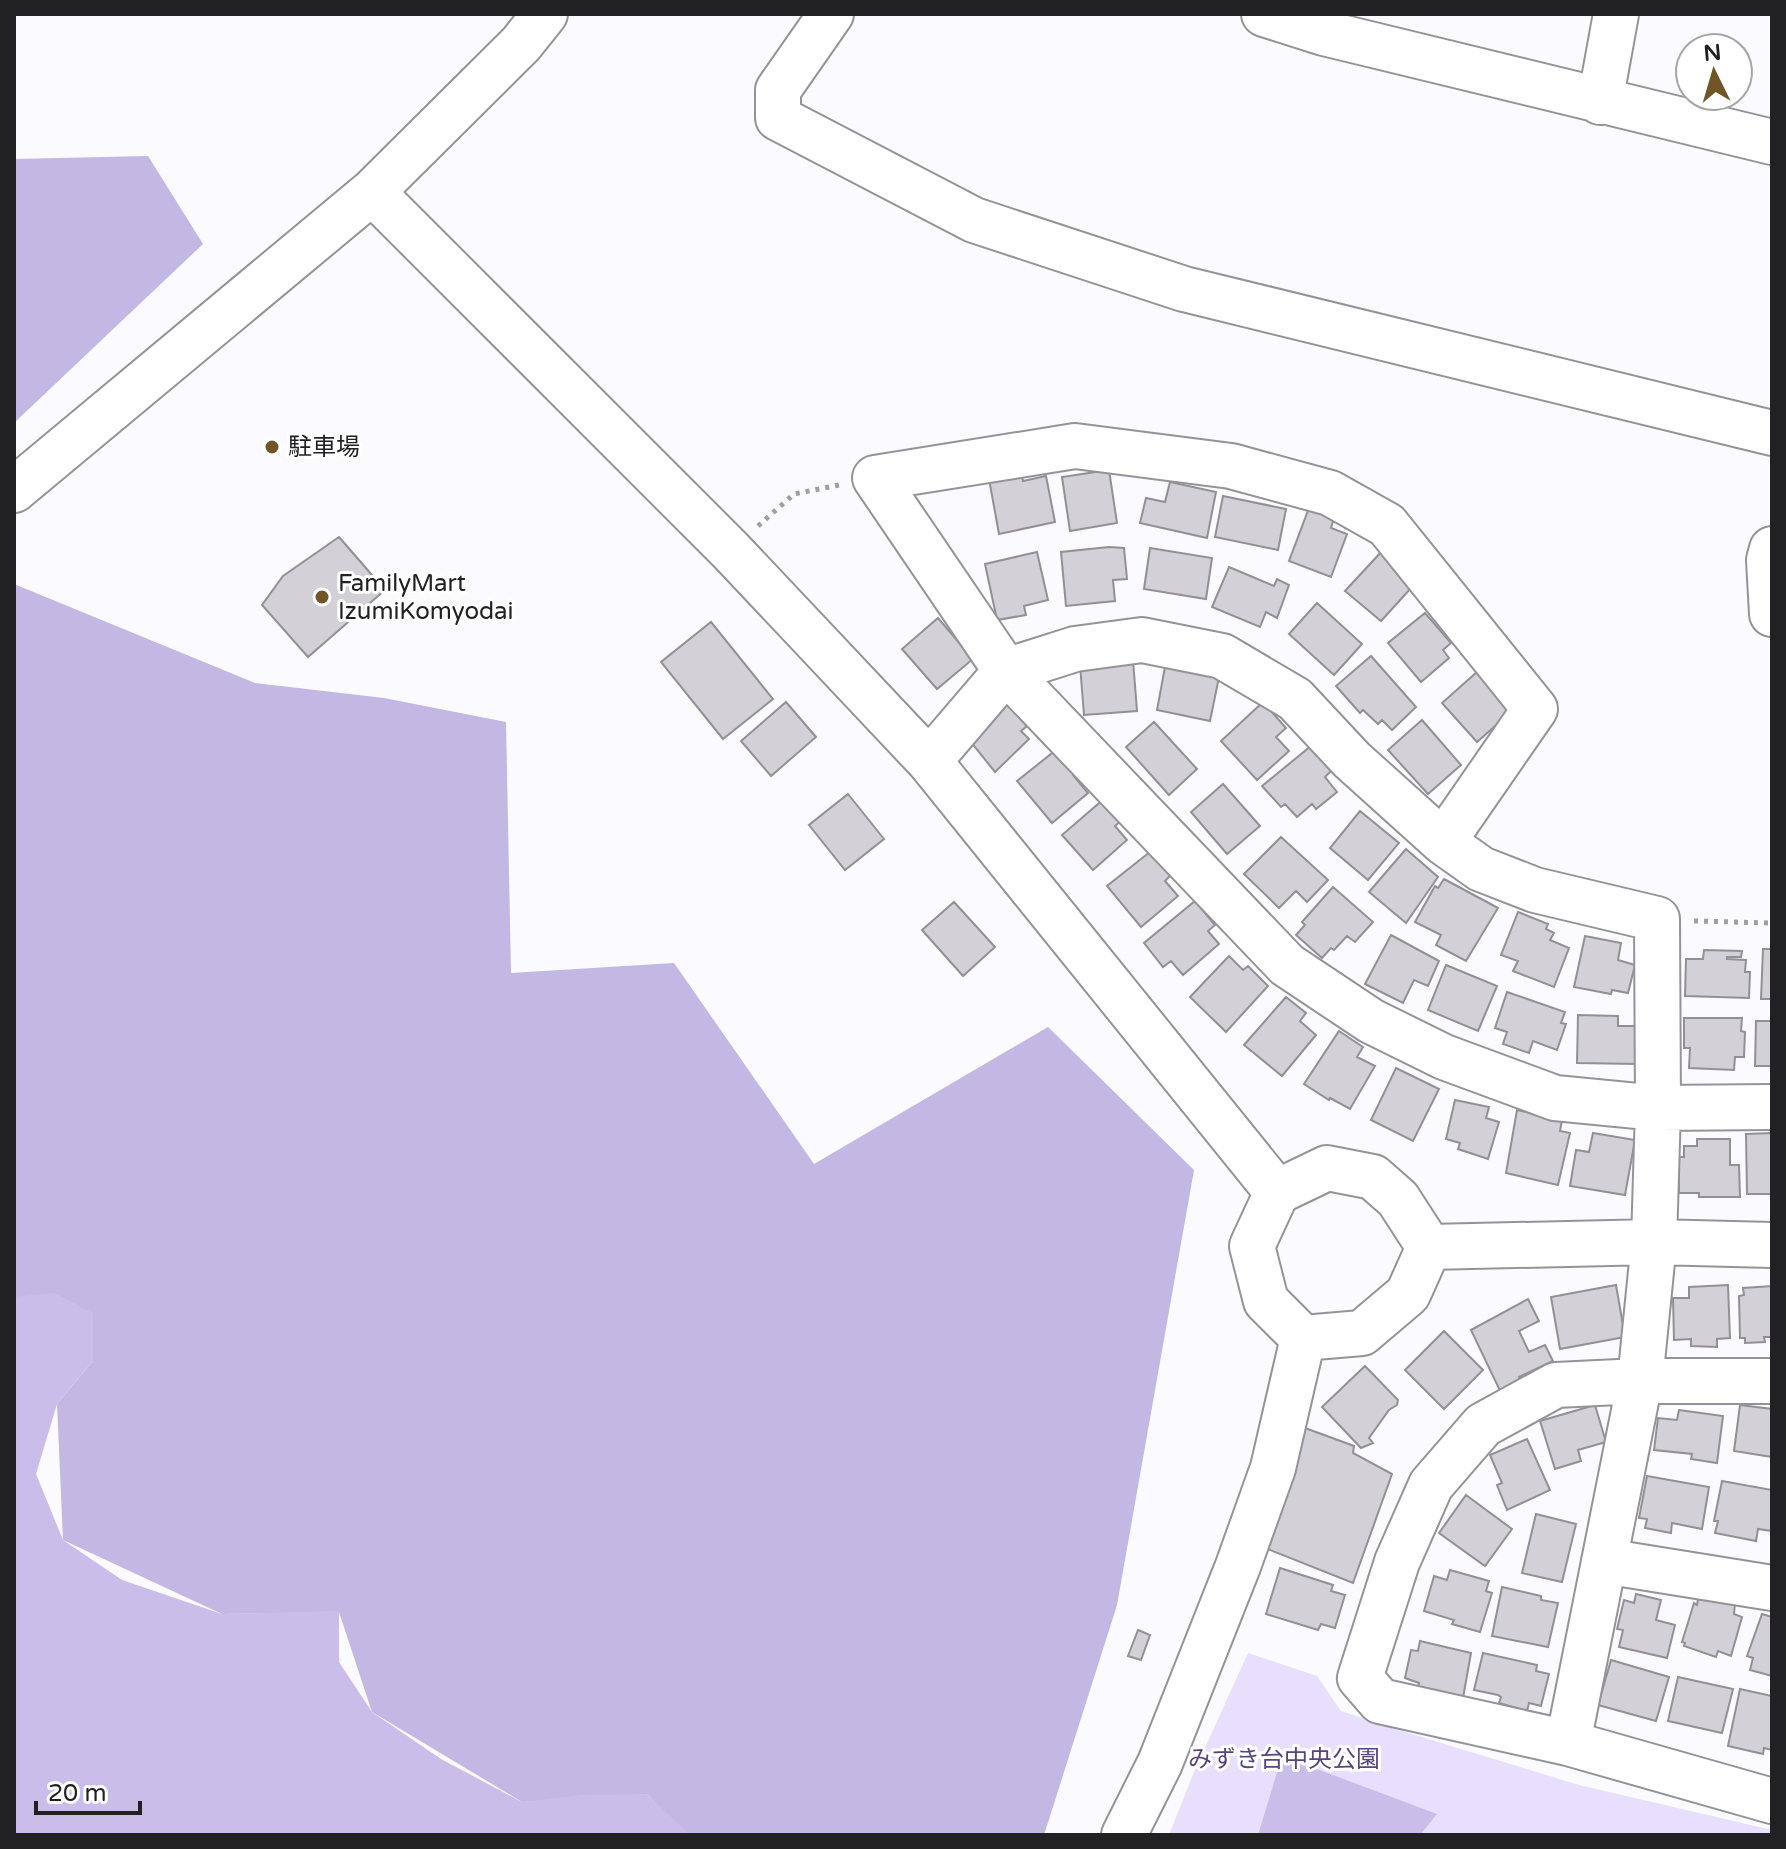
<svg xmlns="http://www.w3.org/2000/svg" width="1786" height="1849" font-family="'Varela Round','Noto Sans JP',sans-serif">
<rect width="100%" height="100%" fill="#fbfafe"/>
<!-- green -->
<path fill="#e7dffc" d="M1248,1653L1317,1676L1341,1711L1392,1728L1579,1785L1772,1830V1835H1169L1194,1772Z"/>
<!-- forest -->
<path fill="#c3b7e3" d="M148,156L203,244L14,423V159Z
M14,584L255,683L384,698L506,722L511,973L674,963L814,1164L1048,1027L1194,1170L1117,1605L1044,1835H688L647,1794L522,1802L372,1712L339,1612L222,1614L63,1540L57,1404L93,1361L14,1301Z"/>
<!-- water -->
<path fill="#cabdea" d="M54,1293L93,1313V1361L57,1404L36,1474L63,1540L122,1580L222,1614L339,1611V1662L372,1712L441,1759L522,1802L582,1795L647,1794L688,1833L14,1835V1297Z
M1282,1756L1437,1814L1420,1835H1258Z"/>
<!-- building -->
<path fill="#d3d1d7" stroke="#929096" stroke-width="2" d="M1109,470L1117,523L1070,531L1062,477Z
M1021,473L1023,481L1046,476L1055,522L999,534L989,479Z
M1170,482L1216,492L1207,538L1140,523L1146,498L1165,502Z
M1223,496L1286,509L1278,550L1215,537Z
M1309,508L1334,518L1331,528L1347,534L1331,577L1289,561Z
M339,537L385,590L308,657L262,605L283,576Z
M1109,547L1124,548L1127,579L1113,580L1115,601L1066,606L1061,552Z
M1150,548L1212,558L1206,599L1144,589Z
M1383,550L1402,567L1397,573L1412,587L1381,621L1345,591Z
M1037,552L1048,600L1024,606L1026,615L997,620L985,564Z
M1229,567L1274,586L1277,579L1289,585L1277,618L1266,612L1260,627L1212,607Z
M1317,603L1362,644L1334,675L1289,634Z
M1425,613L1451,643L1443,650L1449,658L1421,682L1388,643Z
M938,618L973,659L937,689L902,649Z
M711,622L773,699L723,739L661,662Z
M1371,656L1416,707L1392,730L1382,720L1378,724L1363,710L1360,713L1336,686Z
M1133,660L1137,711L1084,715L1080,665Z
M1165,667L1219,677L1210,721L1157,710Z
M1477,672L1512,711L1477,742L1442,703Z
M786,702L816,737L771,776L741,741Z
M1263,702L1286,728L1276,737L1289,751L1257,780L1221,741Z
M1009,703L1027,726L1021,731L1029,739L995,772L966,736Z
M1422,720L1461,765L1428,794L1388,750Z
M1154,722L1197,769L1169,795L1126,747Z
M1061,746L1080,769L1073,775L1088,793L1052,823L1017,781Z
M1311,746L1331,771L1325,777L1337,792L1316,809L1312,804L1297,817L1285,804L1281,807L1262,786Z
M1223,784L1260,826L1227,854L1191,812Z
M848,794L884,839L845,870L809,825Z
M1105,798L1123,819L1115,826L1127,840L1093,870L1062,835Z
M1360,811L1399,843L1368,880L1330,848Z
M1281,837L1328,880L1307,902L1296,891L1279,908L1244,874Z
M1406,849L1438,877L1406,923L1369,892Z
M1151,851L1172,874L1165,881L1178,896L1141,927L1107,886Z
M1444,879L1498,908L1466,961L1436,945L1441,935L1415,922L1435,886L1438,888Z
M1333,887L1373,922L1355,942L1347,936L1334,950L1331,948L1322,958L1296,935L1305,925L1302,922Z
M1195,901L1215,925L1208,931L1219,944L1183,975L1171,961L1163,967L1144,943Z
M954,902L995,947L963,976L922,930Z
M1518,912L1548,924L1546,929L1554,933L1550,940L1569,948L1554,987L1513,971L1518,961L1501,955Z
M1391,935L1439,961L1428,986L1414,980L1403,1003L1365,984Z
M1585,936L1621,943L1618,960L1635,965L1628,993L1612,990L1611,994L1574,987Z
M1763,949H1772V999H1761Z
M1704,950L1742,951L1741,957H1727V959L1746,960L1745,972H1750L1749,998L1685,996L1686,959H1703Z
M1229,956L1243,970L1248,966L1268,986L1226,1032L1190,997Z
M1446,965L1497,986L1478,1031L1428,1010Z
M1507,992L1565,1012L1561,1023L1566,1024L1557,1050L1533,1041L1529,1053L1503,1044L1507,1032L1495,1028Z
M1286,997L1306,1013L1300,1021L1316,1035L1282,1076L1244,1045Z
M1578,1015L1618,1016V1026H1638L1637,1064L1577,1063Z
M1684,1018H1742L1741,1031L1745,1032L1744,1057H1735L1734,1070L1689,1068L1690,1048H1684Z
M1756,1021H1772V1066H1755Z
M1339,1031L1363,1047L1357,1057L1375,1066L1350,1109L1330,1098L1329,1100L1304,1084Z
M1396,1068L1439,1089L1413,1141L1371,1120Z
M1455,1100L1489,1107L1486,1118L1499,1122L1488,1159L1458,1149L1460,1143L1446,1139Z
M1517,1110L1562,1120L1560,1131L1570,1133L1558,1185L1506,1173Z
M1593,1133L1635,1140L1625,1195L1570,1186L1576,1150L1589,1152Z
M1772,1133V1194H1747L1746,1134Z
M1697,1139H1730V1165H1739L1740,1197H1699V1193H1679V1157H1684V1146H1697Z
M1616,1285L1625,1337L1560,1349L1551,1297Z
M1728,1285L1730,1338L1717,1339V1347L1691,1346V1339L1674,1340L1673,1298H1689V1287Z
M1772,1286V1337H1764L1765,1342L1745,1343V1338H1740L1739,1296L1744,1295L1743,1288Z
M1528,1299L1539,1321L1519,1331L1529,1352L1545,1345L1553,1361L1519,1377L1523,1386L1502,1395L1471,1330Z
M1444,1331L1483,1370L1444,1409L1405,1370Z
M1365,1366L1398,1400L1397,1405L1389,1410L1369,1438L1373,1443L1361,1448L1322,1407Z
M1595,1405L1606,1442L1578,1450L1581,1461L1555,1469L1540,1421Z
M1740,1405L1772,1409V1457L1734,1451Z
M1679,1410L1723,1416L1717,1463L1691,1459L1692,1454L1654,1450L1658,1418L1677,1420Z
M1305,1428L1354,1446L1353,1453L1392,1474L1353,1583L1265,1548Z
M1527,1439L1550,1490L1507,1510L1497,1485L1502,1483L1490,1455Z
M1647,1476L1709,1487L1702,1529L1672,1523L1671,1533L1645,1528L1647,1519L1639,1518Z
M1722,1481L1772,1490V1531L1758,1529L1756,1541L1715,1533L1718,1521H1714Z
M1466,1495L1512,1529L1485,1566L1439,1533Z
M1536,1514L1576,1524L1562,1582L1522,1573Z
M1280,1568L1333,1585L1331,1591L1345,1595L1335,1628L1321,1624L1318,1630L1266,1614Z
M1450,1570L1489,1581L1486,1591L1492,1593L1480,1632L1452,1624L1454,1620L1424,1611L1434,1576L1447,1580Z
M1502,1587L1541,1596V1600L1558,1603L1548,1647L1492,1636Z
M1636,1594L1661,1600L1656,1620L1675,1625L1667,1658L1619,1647L1623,1630L1617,1629L1624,1600L1634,1603Z
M1698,1599L1735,1604L1734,1614L1742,1617L1731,1656L1718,1651L1716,1657L1684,1646L1685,1643L1682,1642L1694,1603L1697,1605Z
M1762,1614L1772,1617V1676L1750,1670L1753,1658L1747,1656Z
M1138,1630L1150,1635L1141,1660L1128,1656Z
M1420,1641L1471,1653L1463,1698L1418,1688L1419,1683L1405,1678L1411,1650L1418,1651Z
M1483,1653L1537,1665L1536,1671L1549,1674L1541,1706L1529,1703L1527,1711L1499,1703L1501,1697L1498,1695L1474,1690Z
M1611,1660L1669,1677L1656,1721L1598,1705Z
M1678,1677L1733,1689L1722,1733L1668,1721Z
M1740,1689L1772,1696V1750L1764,1748L1763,1754L1728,1746Z"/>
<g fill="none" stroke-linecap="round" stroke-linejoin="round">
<!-- minor casing -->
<g stroke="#949399" stroke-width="48">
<path id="minor" d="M831,14L778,90V118L974,220L1184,289L1772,433
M1264,14L1324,33L1772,142
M1600,102L1616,14
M372,192L731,551L929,761L1277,1192L1327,1168L1373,1177L1398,1199L1429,1247L1408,1294L1362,1333L1303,1338L1266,1301L1252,1246L1277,1192
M14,490L372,192L521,44L545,14
M1772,549L1769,560L1772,614
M929,761L1006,671L1075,649L1142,640L1222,656L1295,699L1352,760L1443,842L1481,869L1535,890L1657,919L1658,1108L1654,1242L1640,1381L1568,1743
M1443,842L1535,709L1387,525L1330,493L1231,466L1075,446L875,478L1006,671L1287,965L1371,1021L1444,1057L1555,1098L1658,1108L1772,1107
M1429,1247L1654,1242L1772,1245
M1772,1381H1640L1556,1385L1483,1425L1431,1485L1397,1562L1360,1678L1380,1701L1568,1743L1772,1801
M1604,1561L1772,1588
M1124,1835L1160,1763L1238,1566L1273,1468L1303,1338"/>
</g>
<!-- path -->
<path stroke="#9f9fa2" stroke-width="5" stroke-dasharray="4 6" stroke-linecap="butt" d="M758,526L794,494L839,485
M1694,921L1772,923"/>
<!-- minor -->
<use href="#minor" stroke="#fff" stroke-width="44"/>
</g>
<!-- markers -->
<g fill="#6f5527" stroke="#fff" stroke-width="3">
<circle cx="272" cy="447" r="8"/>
<circle cx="322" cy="597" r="8"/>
</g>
<g text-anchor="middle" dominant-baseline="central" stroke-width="6" stroke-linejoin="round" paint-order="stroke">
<!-- poi labels -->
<g font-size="24" fill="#212123" stroke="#fff" text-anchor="start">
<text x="288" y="447">駐車場</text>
<text x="338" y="583">FamilyMart<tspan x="338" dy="28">IzumiKomyodai</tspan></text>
</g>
<!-- park labels -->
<g font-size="24" fill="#58457e" stroke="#fff">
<text x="1284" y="1759">みずき台中央公園</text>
</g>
</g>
<!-- border -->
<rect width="1786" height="1849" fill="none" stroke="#212123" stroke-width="32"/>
<!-- north arrow -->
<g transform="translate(1714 72) rotate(355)"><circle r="38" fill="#ffffff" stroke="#a6a6a7" stroke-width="2"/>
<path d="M0-6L14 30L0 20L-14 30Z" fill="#6f5527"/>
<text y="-12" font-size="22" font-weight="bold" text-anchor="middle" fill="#212123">N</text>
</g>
<!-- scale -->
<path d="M36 1801v12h104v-12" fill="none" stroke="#212123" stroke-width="4"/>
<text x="48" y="1801" font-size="24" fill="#212123" stroke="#ffffff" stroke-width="6" paint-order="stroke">20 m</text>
</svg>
